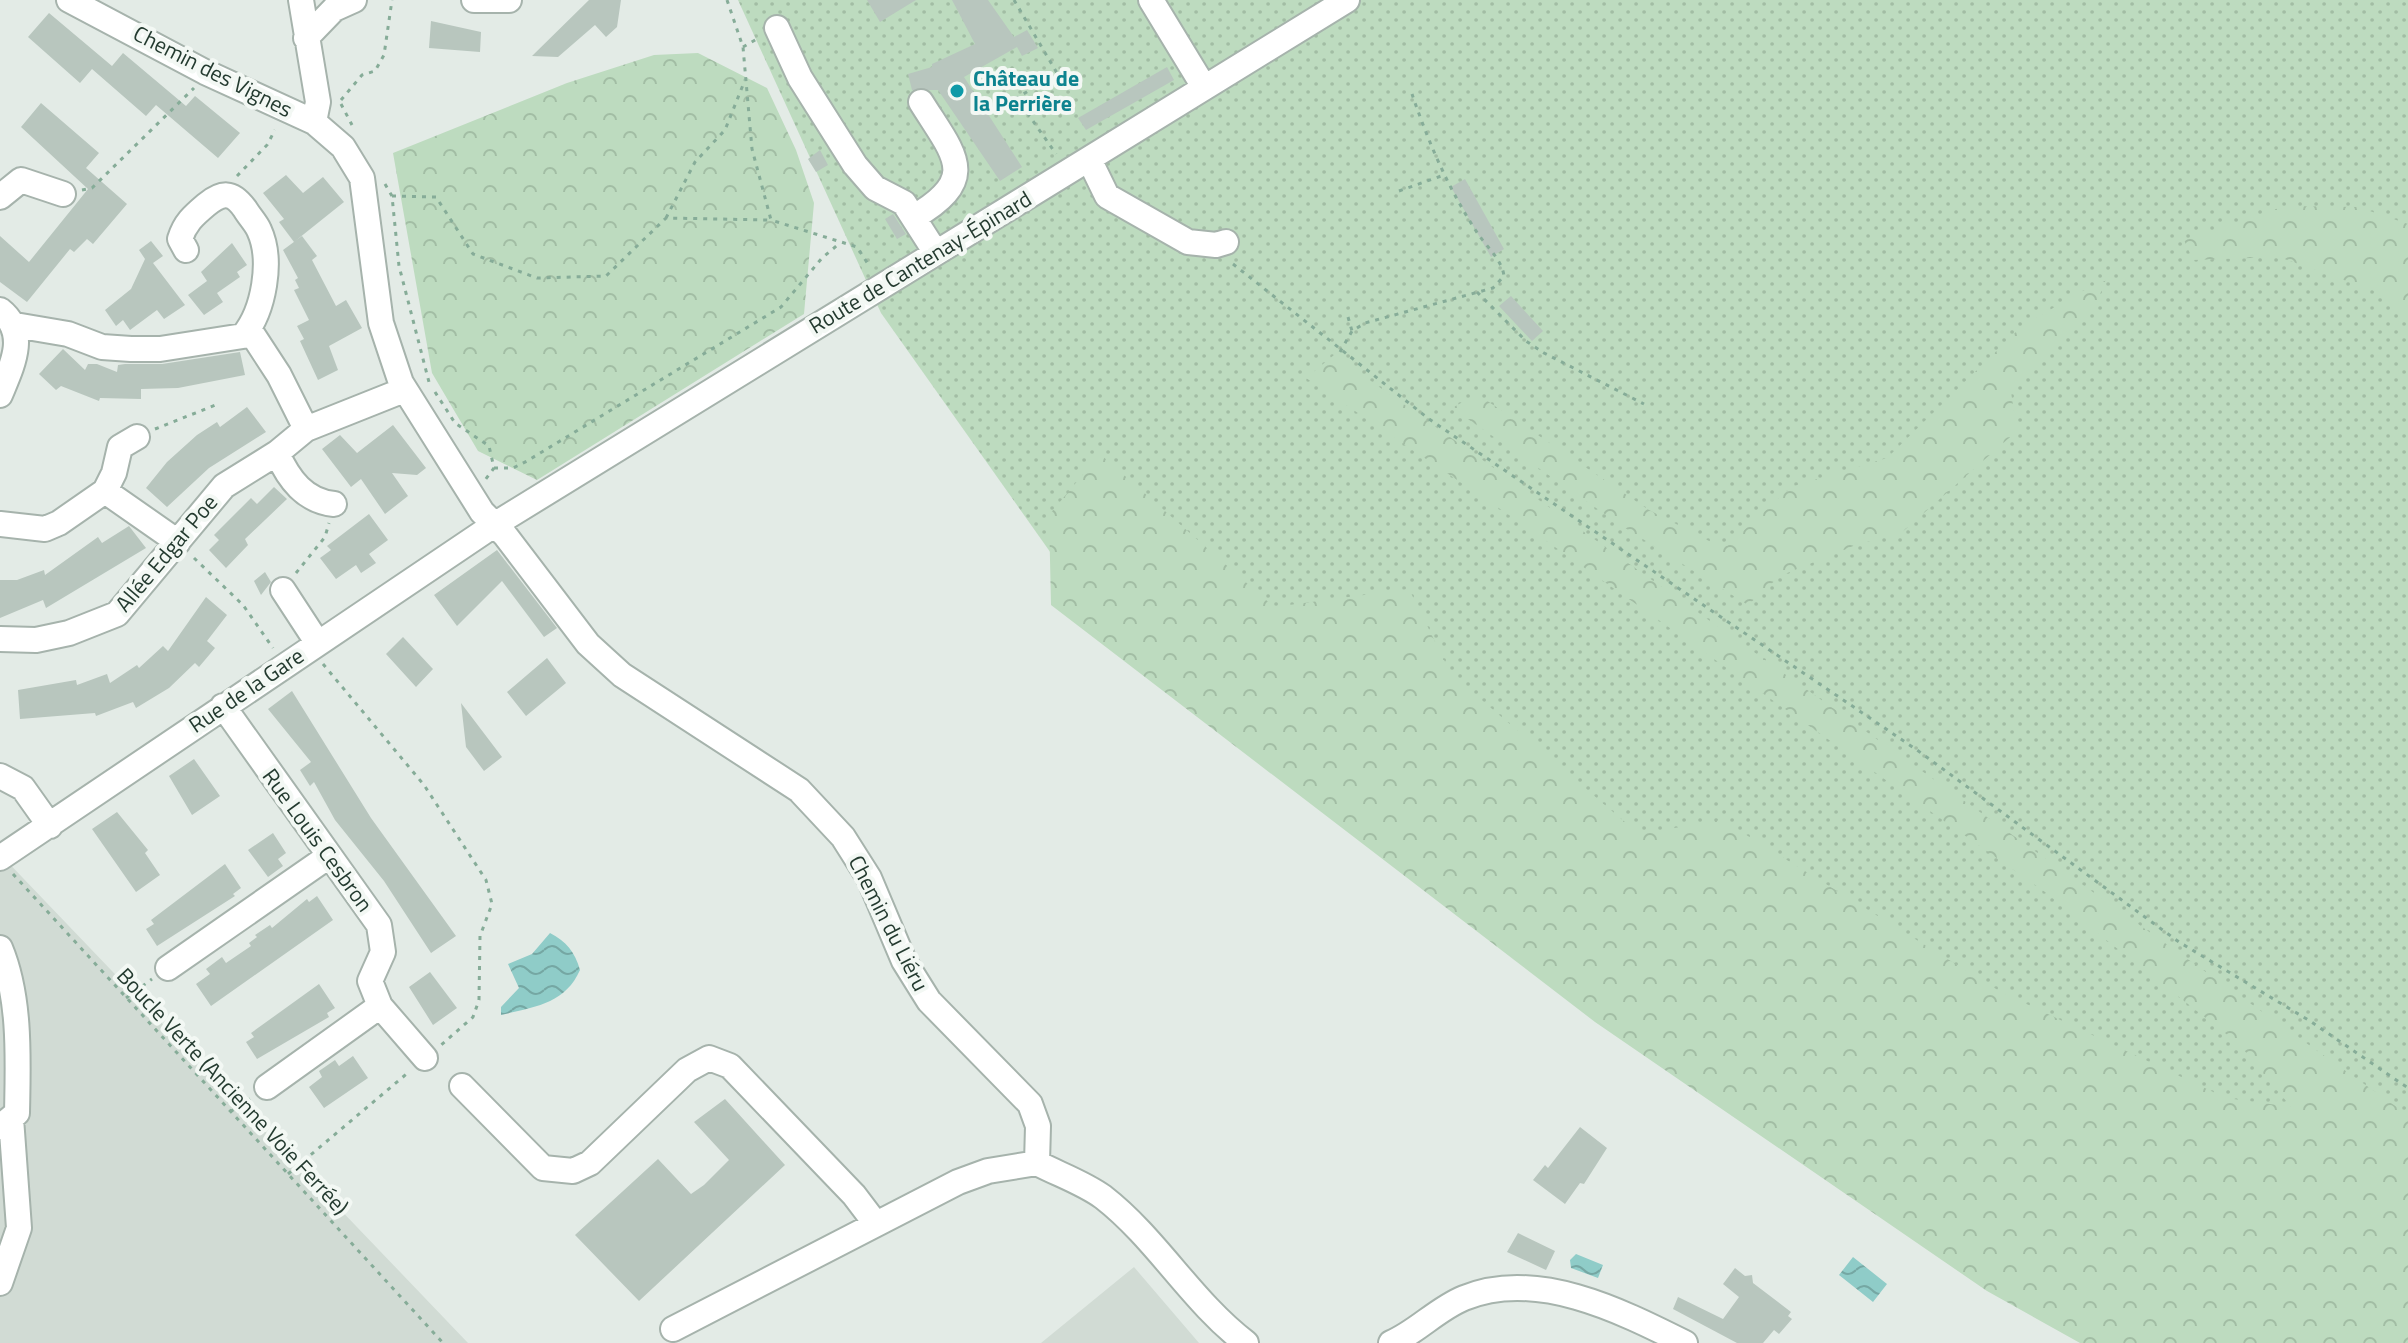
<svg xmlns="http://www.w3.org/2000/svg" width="2408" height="1343" font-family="'Titillium Web',sans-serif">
<defs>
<pattern id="grass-dots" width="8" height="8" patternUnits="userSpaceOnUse" patternTransform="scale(2)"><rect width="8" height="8" fill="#bddbbf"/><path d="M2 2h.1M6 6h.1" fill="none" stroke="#a2bda4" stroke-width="1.8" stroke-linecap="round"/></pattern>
<pattern id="forest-crowns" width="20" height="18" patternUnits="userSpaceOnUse" patternTransform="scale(2)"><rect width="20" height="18" fill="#bddbbf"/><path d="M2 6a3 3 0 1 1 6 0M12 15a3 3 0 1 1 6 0" fill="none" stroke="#a2bda4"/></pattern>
<pattern id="water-waves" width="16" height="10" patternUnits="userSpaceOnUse" patternTransform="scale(2)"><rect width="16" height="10" fill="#8fccc8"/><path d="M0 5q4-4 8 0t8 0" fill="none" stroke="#75a7a3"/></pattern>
</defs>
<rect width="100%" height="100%" fill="#e3ebe6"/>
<!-- built -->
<path fill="#d1dbd4" d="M0,854L468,1343H0Z
M1134,1267L1199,1343H1041Z"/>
<!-- grass -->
<path fill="url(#grass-dots)" d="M738,0H2408V1343L1053,556L881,313Z"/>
<!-- forest -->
<path fill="url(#forest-crowns)" d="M698,53L767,88L796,150L814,203L804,314L537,480L478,451L432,373L393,153L567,83L654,55Z
M2285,206L2358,207L2408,224V323L2375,291L2279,257L2193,260L2184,240Z
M2107,280L2096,302L2011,392L2017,431L1900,534L1858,544L1780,576L1748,605L1622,526L1452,408L1477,394L1649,510L1713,543L1727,546L1791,487L1887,458L2020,328L2078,293Z
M1334,355L2408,1115V1343H2080L1987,1291L1595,1022L1051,605L1049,515L1100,454L1274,607L1409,589L1451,674L1639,834L1722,820L2001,992L2226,1098L2291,1107L2239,1044L2045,892L1515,519L1306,378Z"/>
<!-- water -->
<path fill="url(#water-waves)" d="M550,933C566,941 575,952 580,970C565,1004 534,1007 501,1015V1007L519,988L508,964L532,954Z
M1576,1254L1603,1265L1598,1278L1571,1268L1570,1260Z
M1853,1257L1887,1284L1873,1302L1839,1275Z"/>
<!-- building -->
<path fill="#b8c6be" d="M589,0H621L617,27L606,37L595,25L558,57L532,56Z
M867,0H916L880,22Z
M952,0H988L1014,37L1027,30L1038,48L1022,56L1017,47L964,77L1022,167L1000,181L938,90H912L908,74L932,67V64L975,44Z
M49,13L112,66L123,53L186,106L195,96L240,133L218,158L156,105L146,116L92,69L80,83L28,37Z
M431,21L481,32L480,52L429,48Z
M1167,67L1174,80L1086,130L1078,118Z
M41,103L99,153L86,168L127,204L93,244L87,239L74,252L70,249L27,302L0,282V236L29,262L88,189L21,127Z
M820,150L828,165L816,172L808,159Z
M286,175L303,193L323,177L344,202L294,242L279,222L284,219L263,193Z
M1465,179L1504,249L1491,257L1451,187Z
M893,214L906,234L897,239L885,219Z
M302,236L317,256L312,260L336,306L346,300L362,328L329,346L338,370L318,380L300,341L304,339L297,326L309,320L294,290L299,288L295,280L298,278L283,250Z
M151,241L163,256L153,263L185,305L164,319L157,310L130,330L123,320L116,326L105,310L131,289L145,259L139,250Z
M232,243L247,265L237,272L240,277L217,293L223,302L204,315L188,295L207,281L201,272Z
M1511,296L1543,331L1532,341L1499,306Z
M63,349L85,370L88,364H97L117,372L118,365L125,364H162L240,352L245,375L178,388L141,389V399L100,398L99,401L61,386L56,390L39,374Z
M247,407L266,432L209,468L167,507L146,488L167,462L197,435L217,422L220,427Z
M393,425L426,468L417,475L392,473L408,496L385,514L361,479L351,487L322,449L340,435L357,453Z
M274,487L287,499L245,539L248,545L226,568L209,550L219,540L214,535L251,498L257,504Z
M369,514L388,540L369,554L376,563L361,573L356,565L336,579L320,558L331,550L327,546Z
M129,526L146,548L46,608L43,600L0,618V580H17L44,570L45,575L98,537L102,543Z
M497,550L557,628L544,637L502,581L457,626L434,595Z
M265,572L271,582L261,595L254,581Z
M206,597L227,615L207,641L215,648L199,667L195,663L169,688L136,708L133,702L96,716L95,713L20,719L18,690L76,680L77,685L107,674L110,683L137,665L139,668L163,646L168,651Z
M403,637L433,669L416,687L386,654Z
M547,658L566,683L526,716L507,692Z
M292,691L371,818L456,936L431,953L384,881L335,820L314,782L310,786L300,770L311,762L268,709Z
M461,703L502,757L484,771L466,747Z
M194,759L220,796L192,815L169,776Z
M117,812L148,850L145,853L160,875L136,892L92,829Z
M273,833L286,853L278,859L283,866L268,877L248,850Z
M225,864L241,888L233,894L235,896L157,946L146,929L154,924L151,920Z
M317,896L333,920L211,1006L196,984L210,974L206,969L222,957L226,963L251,946L249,943L257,937L255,935L270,925L272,928L307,899L309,902Z
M430,972L457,1008L433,1025L409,987Z
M319,984L335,1008L327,1013L329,1017L257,1059L246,1042L254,1037L251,1033Z
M353,1056L368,1078L324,1108L309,1087L322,1077L319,1071L335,1060L339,1066Z
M725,1099L785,1165L639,1301L575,1235L658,1159L691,1194L704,1185L729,1160L694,1122Z
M1580,1127L1607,1148L1584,1184L1580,1183L1565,1204L1533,1180L1545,1165L1548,1168Z
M1518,1233L1555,1251L1546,1270L1507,1252Z
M1735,1268L1745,1276L1752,1275L1753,1283L1791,1312L1788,1316L1792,1319L1779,1334L1774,1330L1763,1343H1737L1673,1309L1678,1297L1723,1319L1739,1297L1723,1284Z"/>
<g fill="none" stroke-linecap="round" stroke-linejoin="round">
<!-- minor casing -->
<g stroke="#a6b3ac" stroke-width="28">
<path id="minor" d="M69,0L205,72L314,122
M301,0L318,102L314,122L343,147L362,178L381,323L401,383L482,512L505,535L588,644L622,675L799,790L843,837L869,878L904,961L929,1001L1030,1104L1038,1126L1037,1163C1058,1174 1084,1183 1103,1197C1157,1239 1191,1301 1246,1343
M474,0H509
M1151,0L1204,87
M777,28L800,78L855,165L875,188L904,203L936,253
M306,38L334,9L354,0
M1089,159L1107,196L1188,242L1216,245L1226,242
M0,197L21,180L63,194
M914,217C981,178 954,155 921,102
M0,310C29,333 12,366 0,395
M15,325L68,334L102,347L131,349H160L243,336C264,311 273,260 259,230C256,223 249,216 245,209C232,191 222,192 206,205C193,216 185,223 180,239L186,250
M249,329L279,375L306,429
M277,453C289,480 305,501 334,504
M105,491L178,542
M0,524L45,529L59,523L105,491L114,473L120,447L137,437
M283,590L317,642
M0,639L36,640L69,633L117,614L224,486L277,453L306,429L404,390
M223,706L379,925L383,952L370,981L380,1006L425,1058
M0,776L23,788L50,826
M0,858L494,525L1347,0
M0,948C21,998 18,1061 17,1113L0,1127
M168,968L329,856
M462,1086L543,1168L573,1171L590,1163L687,1070L709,1058L730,1066L854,1195L876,1224
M267,1087L380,1006
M0,1283L19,1228L11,1118
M673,1329L958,1182L988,1171L1037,1163
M1391,1343C1417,1332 1437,1309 1464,1298C1536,1268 1621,1311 1685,1343"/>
</g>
<!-- path -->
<path stroke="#86ac98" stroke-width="3" stroke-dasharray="4 6" stroke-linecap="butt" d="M727,0L743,47L752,149L771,220L857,247L870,267
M1014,0L1057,73L1017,98L1056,154
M743,47L757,39
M341,100L362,75L375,71L384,55L392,0
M341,104L352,125
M237,176L267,145L275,130
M385,184L392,196L399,266L430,386
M82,190L92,188L194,88
M1399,191L1444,175
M392,196L436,197L473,254L537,278L606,276L666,218L769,220
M666,218L695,162L725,130L745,80
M1233,264L1429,419L1917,750L2179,942L2310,1021L2408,1088
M1477,292L1526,341L1544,353L1644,404
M1348,317L1352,331
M1340,352L1352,331L1365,323L1493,288L1504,276C1502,260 1487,247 1478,234C1449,190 1429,144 1412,94
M435,392L455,423L489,446L494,468L485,480
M155,429L218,404
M494,468H513L527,461L781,307L822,258L840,243
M194,558L243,605L273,648
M296,573L325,537L329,523
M323,664L424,785L486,880L492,904L480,936L479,1000L473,1017L440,1046
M13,874L443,1343
M126,998L152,979
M230,1112L251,1098
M288,1174L410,1071"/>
<!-- minor -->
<use href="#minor" stroke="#fff" stroke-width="24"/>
</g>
<!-- markers -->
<circle fill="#0f9aa8" stroke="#f3f8f4" stroke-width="3" cx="957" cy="91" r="8"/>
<g text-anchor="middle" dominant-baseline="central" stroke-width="8" stroke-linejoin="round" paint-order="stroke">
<!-- street labels -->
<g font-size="22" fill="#243b30" stroke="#f3f8f4">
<text transform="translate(213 71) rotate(27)">Chemin des Vignes</text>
<text transform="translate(920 262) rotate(-31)">Route de Cantenay-Épinard</text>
<text transform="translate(166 553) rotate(-50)">Allée Edgar Poe</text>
<text transform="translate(246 690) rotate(-34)">Rue de la Gare</text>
<text transform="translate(318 840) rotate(54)">Rue Louis Cesbron</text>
<text transform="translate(889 923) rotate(63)">Chemin du Liéru</text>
<text transform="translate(233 1091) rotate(47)">Boucle Verte (Ancienne Voie Ferrée)</text>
</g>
<!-- culture labels -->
<g font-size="22" font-weight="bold" fill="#0d838f" stroke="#f3f8f4" text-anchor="start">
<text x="973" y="78">Château de<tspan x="973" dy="25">la Perrière</tspan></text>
</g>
</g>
</svg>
